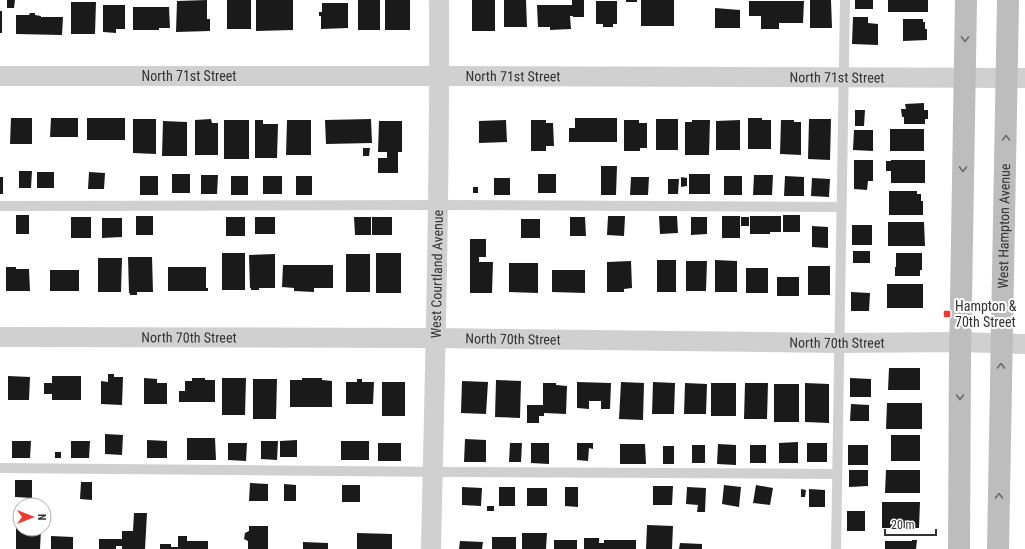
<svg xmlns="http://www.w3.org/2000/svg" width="1025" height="549" font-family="'Roboto Condensed',sans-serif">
<rect width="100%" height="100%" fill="#fff"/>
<!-- building -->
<path fill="#1a1a1a" d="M7,0H15L14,8H7Z
M207,0V19H210V31L176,32L177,1Z
M227,0H251V29H227Z
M256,0H293V30L256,31Z
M358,0H380V30H358Z
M385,0H410V30H385Z
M472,0H495V31H472Z
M504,0H526L527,27H504Z
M572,0H584V17H573V16H570L571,29L550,30V27H538L537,5H572Z
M626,0H637V2H626Z
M641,0H674V26H641Z
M810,0H831L832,28H810Z
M855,0H873V9H855Z
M888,0H928V12H888Z
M596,1H617V24H613V27H603V24H596Z
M749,1H804L803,23H779V29H761V16H749Z
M71,2H96L95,34H71Z
M322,3H348V28L321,29V16H319V12H322Z
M103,5H125V29H116V33L103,32Z
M133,7H169L170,28H159V30H133Z
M715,8L740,10V28H715Z
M0,11H2V33H0Z
M30,13H35V15L41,16V17H63L62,35L16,34V15H29Z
M853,17H868V23L878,24V45L852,44Z
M903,19H923V22H925V29H927V40L903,41Z
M924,103V110H928V119H925V124H904V117H902L901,109H906L905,104Z
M855,110H865L864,126H855Z
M11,118H32V144H10Z
M51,118H78V137H50Z
M87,118H125V140H87Z
M575,118H617V142H569V128H575Z
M748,118H762V120H771V149H748Z
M133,119H156V154L133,153Z
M211,119L212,123H218V155H195V120Z
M371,119L372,143L326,144L325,120Z
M656,119H678V150H656Z
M809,119H831L830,160L808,159Z
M224,120H249V159H224Z
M255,120H263V124H278L277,158H255Z
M287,120H311V155H286Z
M506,120L507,142L479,143V121Z
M531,120H546V123H553L554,146H546V151H531Z
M624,120H639V123H647V148H640V151H624Z
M692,120H710L709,155H685V122H692Z
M740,120V150H716V121Z
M781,120H794V122H801V155L780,154Z
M163,121L187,122V156H162Z
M379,121H402V152H398V173H378V158H387V152H378Z
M890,129H924V151H890Z
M854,130H873V151L853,150Z
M363,148H370L369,156H363Z
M854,160H873V181H868L867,190L854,189Z
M891,160H925V183H891V171H886V161H891Z
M601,166H617L616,195H601Z
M19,171H32L31,188H19Z
M37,172H54V188H37Z
M89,172L105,173L104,189H88Z
M172,174H190V193H172Z
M538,174H556V193H538Z
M689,174H710V194H689Z
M201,175H218L217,194H201Z
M754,175H773L772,195H753Z
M140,176H158V195H140Z
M231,176H248V195H231Z
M263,176H282V194H263Z
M296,176H312V195H296Z
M724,176H742V195H724Z
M785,176L804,177V196H784Z
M0,177H3V194H0Z
M631,177H649L648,195H630Z
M681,177L687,178V186L681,187Z
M494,178H510V195H494Z
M812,178L830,179L829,197L811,196Z
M668,179H679L678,194H668Z
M473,187H478V193H473Z
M889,191H917V194H921V201H923V215H889Z
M16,215H29V234H16Z
M783,215H800V232H783Z
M136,216H153V235H136Z
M608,216H625L624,236L607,235Z
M659,216H677L678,233L660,234Z
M722,216H740V238H722Z
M750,216H781V232H770V234H750Z
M71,217H91V238H71Z
M226,217H245V236H226Z
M255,217H275V234H255Z
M354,217H371V235H355Z
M372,217H392V235H372Z
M570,217H585L586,236H570Z
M691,217H707V234L691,235Z
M741,217H749V226H741Z
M102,218H122V237L102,238Z
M521,219H540V238H521Z
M888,222H924L925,246H888Z
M852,225H872V245H852Z
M812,226L828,227V248L812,247Z
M470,239H486V257H479V262H493L492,293H470Z
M853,251H870V263H853Z
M222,253H245V290H222Z
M376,253H401V293H376Z
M896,253H922V270H920V276H895V267H896Z
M275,254V288H259V290H251V288H250L249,255Z
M346,254H370V292H346Z
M128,257H152L153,292H137V295H130V293H129Z
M98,258H122L121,292H98Z
M657,260H676V292H657Z
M715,260L737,261V292H715Z
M631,261L632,288L624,289V292H607V262Z
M686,261H707L706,291H686Z
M509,263H538V293L509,292Z
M283,265H333V288H314V292L294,291V288L282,287Z
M808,266H830V295H808Z
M6,267H16V269H29L30,291H6Z
M168,267H206V288H208V291H168Z
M746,268H768V293H746Z
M50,270H79V291H50Z
M552,270H585V293L552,292Z
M777,277H799V296H777Z
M887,284H923V308H887Z
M851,292L870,293L869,311H851Z
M889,368H920V390H888Z
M108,374H114V377H123L122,405L101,404V381L108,382Z
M8,376L30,377L29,400H8Z
M52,376H81V400H52V394H44V383H52Z
M144,378L157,379V383H167V404H144Z
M192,378H205V380H215V402H179V391H185V381H192Z
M222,378H246L245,415H222Z
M302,378H322V380L332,381V407H290V380H302Z
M850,378L871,379V397H850Z
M253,379H277L276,419H253Z
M357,379H362V382H374L373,404H346V382H357Z
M496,380L521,381L520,418L495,417Z
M462,381L488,382L486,414L461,413Z
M382,382H405V416H382Z
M577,382L611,383L610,409H601V401H589V409L577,408Z
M621,382L644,383L643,420L619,419Z
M653,382L675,383L674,414H652Z
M543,383H556V385L567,386L566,414L544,413V416H539V423H527V405H543Z
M685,383L707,384L706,414H684Z
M711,383H736V416H711Z
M745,383H768L767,419H744Z
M805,383L829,384V423L805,422Z
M774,384H799V422H774Z
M887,403H922V429H886Z
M851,404L869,405V421H850Z
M105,434L123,435L122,455L105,454Z
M891,435H920V461H891Z
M187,438H215L216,460H187Z
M465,439L486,440V462H464Z
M147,440L167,441V458H147Z
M297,440V457H280V441Z
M12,441H31L30,458H12Z
M71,441H90L89,458H71Z
M261,441H278L277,460L261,459Z
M341,441H369V460H341Z
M798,442V463H779V443Z
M228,443H247L246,461L228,460Z
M378,443H401V461H378Z
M510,443H522L521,462H509Z
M531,443H549V464L531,463Z
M577,443H593V449L589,448L588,461L577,460Z
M807,443H827V462H807Z
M620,444H645L646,464H620Z
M718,444L736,445V465L717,464Z
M692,445H705V463H692Z
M750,445H766V463H750Z
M848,445H868V465H848Z
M663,446H674V464H663Z
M55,452H61V458H55Z
M849,470H868V486L849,487Z
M886,470H920V493H885Z
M15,480H32V498L15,497Z
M81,482H92V500L80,499Z
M250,483L268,484V501H249Z
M284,484L296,485V501H284Z
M342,485H360V502H342Z
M724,485L741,487L739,507L722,504Z
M756,485L773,488L770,505L753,503Z
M653,486H673L672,505H653Z
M462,487L482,488L481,506L462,505Z
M499,487H515V506H499Z
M565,487H578V507L565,506Z
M687,487L706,488L705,512H697L698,505L686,504Z
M527,488H547V506H527Z
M801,489L806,490L805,497H801Z
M809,489L825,490V507H809Z
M882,502H920L919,528H882Z
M487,506H494V511H487Z
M847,511H865V531H847Z
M134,513H147L145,549H122V546H116V549H99V539H122V531H133Z
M16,519L20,520V529H41L40,549H16Z
M647,525L673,526L672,549H646Z
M249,526H268V549H248V541L244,539L245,533L249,531Z
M357,533L392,534V549H357Z
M522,533H547L546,549H522Z
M51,536L73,537V549H51Z
M178,536H187V541H208V549H160V544H171V547H178Z
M492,537H516V549H492Z
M584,538H599V543H604V540H636V549H584Z
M554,540H577V549H554Z
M912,540H917L916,549H885V541H912Z
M460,541L483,542L482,549H459Z
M303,542L328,543V549H303Z
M680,543L702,544V549H679Z"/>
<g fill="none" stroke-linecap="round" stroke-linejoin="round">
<!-- lane -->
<path stroke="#d0d0d0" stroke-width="10" d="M0,206L438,205L841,207
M0,468L451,472L837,474
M836,549L845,0"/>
<!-- street -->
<g stroke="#d0d0d0" stroke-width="20">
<path id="s1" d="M0,76H454L1025,78"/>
<path id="s2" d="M0,337L436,338L838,343L960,342L1025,344"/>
<path id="s3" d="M431,549C435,366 440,183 439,0"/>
</g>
<!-- secondary -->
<g stroke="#bdbdbd" stroke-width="22">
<path d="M959,549L960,360L966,0"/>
<path id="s4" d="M998,549L1008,0"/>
</g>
</g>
<!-- one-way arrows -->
<defs><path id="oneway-chevron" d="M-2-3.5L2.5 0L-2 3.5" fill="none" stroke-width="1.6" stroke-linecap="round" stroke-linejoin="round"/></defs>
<g stroke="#6a6a6a">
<use href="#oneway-chevron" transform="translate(965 39) rotate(91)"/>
<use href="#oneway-chevron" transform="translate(1006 138) rotate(-89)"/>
<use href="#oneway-chevron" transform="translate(963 169) rotate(91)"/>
<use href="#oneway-chevron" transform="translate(1001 366) rotate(-89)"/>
<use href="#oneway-chevron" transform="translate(960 397) rotate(90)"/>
<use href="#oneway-chevron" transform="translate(999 496) rotate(-89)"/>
</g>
<!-- markers -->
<rect fill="#f03a2e" stroke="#fff" stroke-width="1.5" x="943" y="310" width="8" height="8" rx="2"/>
<g text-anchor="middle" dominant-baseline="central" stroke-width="4" stroke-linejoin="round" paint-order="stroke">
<!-- street labels -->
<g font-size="14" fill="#333" stroke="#fff">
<text stroke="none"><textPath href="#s1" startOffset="189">North 71st Street</textPath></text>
<text stroke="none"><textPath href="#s1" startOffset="513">North 71st Street</textPath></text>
<text stroke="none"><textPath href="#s1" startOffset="837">North 71st Street</textPath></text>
<text stroke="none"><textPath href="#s4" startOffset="323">West Hampton Avenue</textPath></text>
<text stroke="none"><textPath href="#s3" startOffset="275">West Courtland Avenue</textPath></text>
<text stroke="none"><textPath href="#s2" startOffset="189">North 70th Street</textPath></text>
<text stroke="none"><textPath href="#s2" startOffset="513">North 70th Street</textPath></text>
<text stroke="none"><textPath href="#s2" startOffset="837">North 70th Street</textPath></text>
</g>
<!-- poi labels -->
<g font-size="14" fill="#333" stroke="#fff" text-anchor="start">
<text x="955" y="306">Hampton &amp;<tspan x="955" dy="16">70th Street</tspan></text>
</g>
</g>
<!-- north arrow -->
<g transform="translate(32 517) rotate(90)"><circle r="19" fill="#ffffff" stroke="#adadad"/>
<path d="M0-3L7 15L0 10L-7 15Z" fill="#f03a2e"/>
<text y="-6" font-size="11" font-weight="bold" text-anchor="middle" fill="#333333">N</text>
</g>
<!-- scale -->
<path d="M885 529v6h51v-6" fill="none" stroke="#333333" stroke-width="2"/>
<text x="891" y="529" font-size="12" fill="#333333" stroke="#ffffff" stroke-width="3" paint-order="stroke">20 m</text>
</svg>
